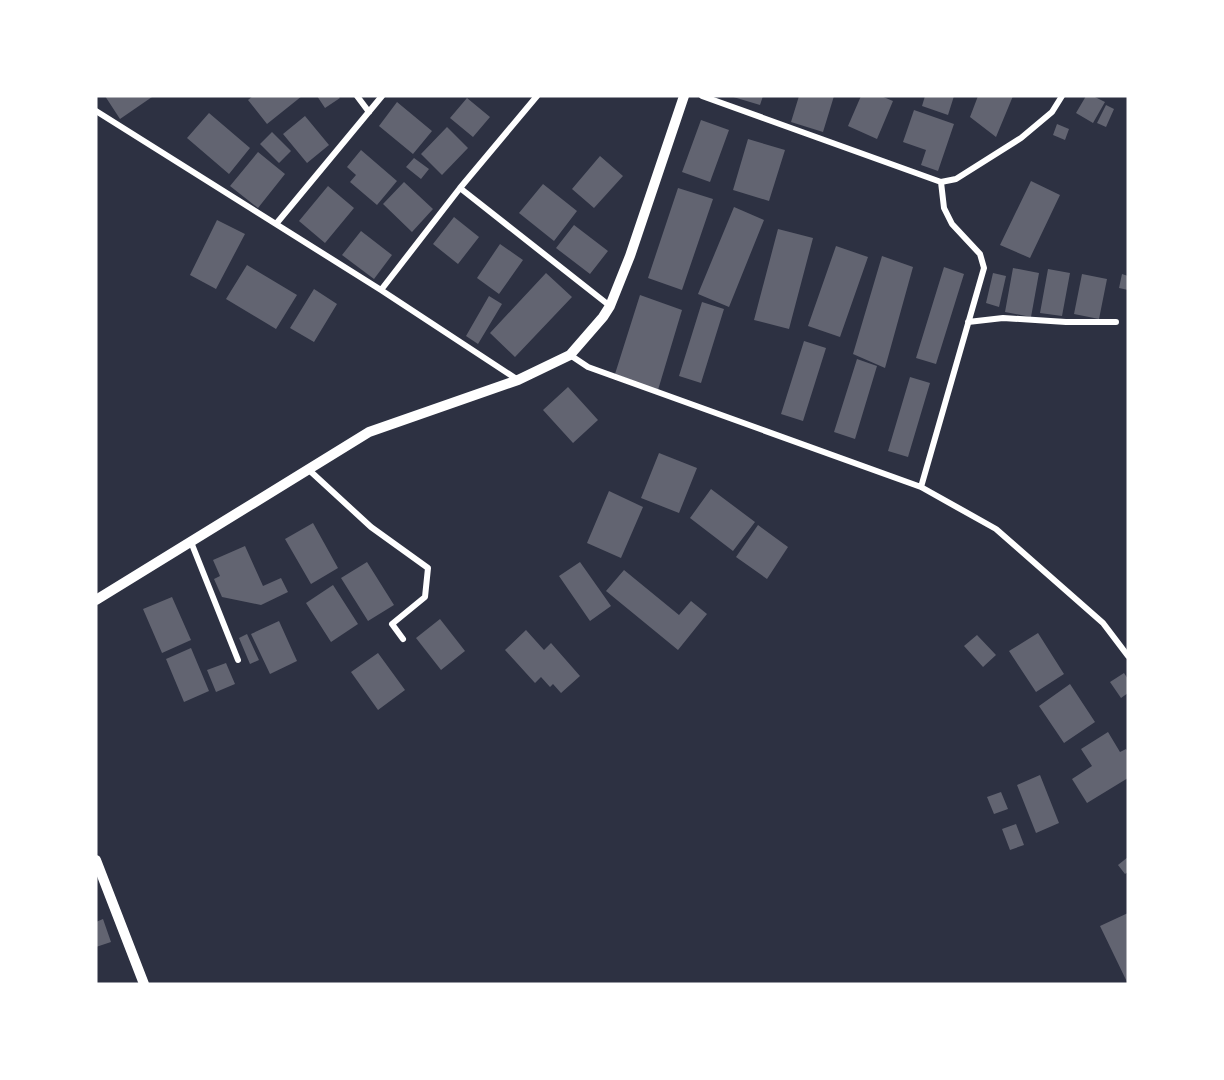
<svg xmlns="http://www.w3.org/2000/svg" width="1224" height="1080" font-family="'Asap Condensed',sans-serif">
<rect width="100%" height="100%" fill="#2d3142"/>
<!-- building -->
<path fill="#626471" d="M105,96H151L152,97L120,119Z
M253,96H302L267,124L248,100Z
M317,96H338L340,98L325,108Z
M730,96H763L760,105Z
M799,96H834L823,132L791,122Z
M861,96H881L893,101L877,139L848,126Z
M925,96H954L948,115L922,106Z
M978,96H1013L996,137L970,117Z
M1086,96H1093L1105,102L1093,123L1076,113Z
M467,98L490,117L473,137L450,118Z
M397,102L432,131L413,154L379,126Z
M1106,105L1114,109L1106,127L1097,123Z
M914,110L954,124L938,171L921,165L926,150L903,142Z
M209,113L250,148L229,174L187,138Z
M305,116L329,145L307,163L283,134Z
M701,120L729,130L710,182L682,172Z
M1057,124L1069,129L1065,140L1053,135Z
M447,127L468,148L442,175L421,154Z
M272,132L291,151L279,163L260,144Z
M748,139L785,150L769,201L733,190Z
M361,150L397,181L377,205L350,182L356,175L347,167Z
M258,152L285,174L258,208L230,186Z
M600,156L623,176L594,208L572,189Z
M414,158L429,169L421,179L406,167Z
M1031,181L1060,195L1030,258L1000,245Z
M404,182L433,209L412,232L383,204Z
M543,184L577,211L554,241L519,213Z
M328,186L354,208L325,243L299,221Z
M678,188L713,199L682,290L648,278Z
M734,207L764,220L729,307L698,294Z
M454,217L479,237L458,264L433,244Z
M217,220L245,234L216,289L190,275Z
M574,225L608,251L590,274L556,248Z
M778,229L813,238L789,329L754,320Z
M361,231L392,255L374,279L342,255Z
M500,244L523,260L499,294L477,278Z
M836,246L868,257L840,337L808,326Z
M882,256L913,267L885,368L853,354Z
M247,265L297,295L276,329L226,299Z
M944,267L964,274L936,364L916,358Z
M1013,268L1039,273L1031,317L1005,312Z
M1048,269L1070,273L1062,316L1040,313Z
M546,273L572,297L515,357L490,333Z
M993,273L1006,276L999,307L986,303Z
M1082,274L1107,279L1099,319L1074,314Z
M1122,274L1128,276V290L1119,288Z
M314,289L337,304L314,342L290,328Z
M640,295L682,310L658,390L615,374Z
M489,296L502,304L478,344L466,336Z
M702,302L724,309L701,383L679,376Z
M804,341L826,348L803,421L781,414Z
M857,359L877,366L855,439L834,432Z
M910,377L930,383L908,457L888,451Z
M568,387L598,420L573,443L543,410Z
M659,453L697,468L679,513L641,498Z
M711,489L755,522L733,551L690,518Z
M609,491L643,507L621,558L587,543Z
M313,523L338,568L311,584L285,539Z
M758,525L788,547L767,579L736,557Z
M245,546L263,586L281,578L288,592L261,605L222,597L214,579L220,576L213,560Z
M367,562L394,605L368,621L341,578Z
M580,562L611,606L590,621L559,576Z
M624,570L679,615L691,601L707,614L678,650L606,591Z
M333,585L358,624L331,642L306,603Z
M172,597L191,640L162,653L143,609Z
M440,619L465,651L441,670L416,638Z
M279,621L297,661L270,674L251,634Z
M526,630L544,650L551,643L580,676L561,693L553,684L550,687L541,677L535,683L505,650Z
M1038,633L1064,674L1036,692L1009,651Z
M247,634L259,660L250,664L239,638Z
M977,635L996,655L983,667L964,646Z
M191,648L209,691L184,702L166,659Z
M378,653L405,690L378,710L351,672Z
M226,663L235,684L216,692L207,670Z
M1124,673L1128,679V693L1121,698L1110,682Z
M1070,684L1095,722L1064,743L1039,706Z
M1108,732L1120,752L1126,749L1128,752V778L1087,803L1072,779L1092,766L1081,749Z
M1040,775L1059,823L1036,833L1017,785Z
M1001,792L1008,809L994,814L987,797Z
M1016,824L1024,845L1010,850L1002,829Z
M1128,857V872L1125,874L1118,865Z
M1128,913V984L1100,926Z
M103,919L111,942L96,947V922Z"/>
<g fill="none" stroke-linecap="round" stroke-linejoin="round">
<!-- minor -->
<path stroke="#fff" stroke-width="6" d="M357,96L369,112
M537,96L460,188L610,306
M702,96L941,182L956,179L1021,138L1052,112L1062,96
M96,111L381,290L518,380
M276,224L382,96
M381,290L460,188
M968,322L1003,318L1066,322H1116
M570,355L588,367L921,487L996,529L1103,623L1128,656
M309,470L371,527L428,568L425,597L392,624L403,639
M921,487L984,268L980,254L952,224L944,208L941,182
M191,542L238,660"/>
<!-- tertiary -->
<path stroke="#fff" stroke-width="10" d="M96,600L369,432L518,380L570,355L603,317L610,306L630,256L684,96
M96,860L144,984"/>
</g>
<!-- border -->
<rect width="1224" height="1080" fill="none" stroke="#ffffff" stroke-width="195"/>
</svg>
